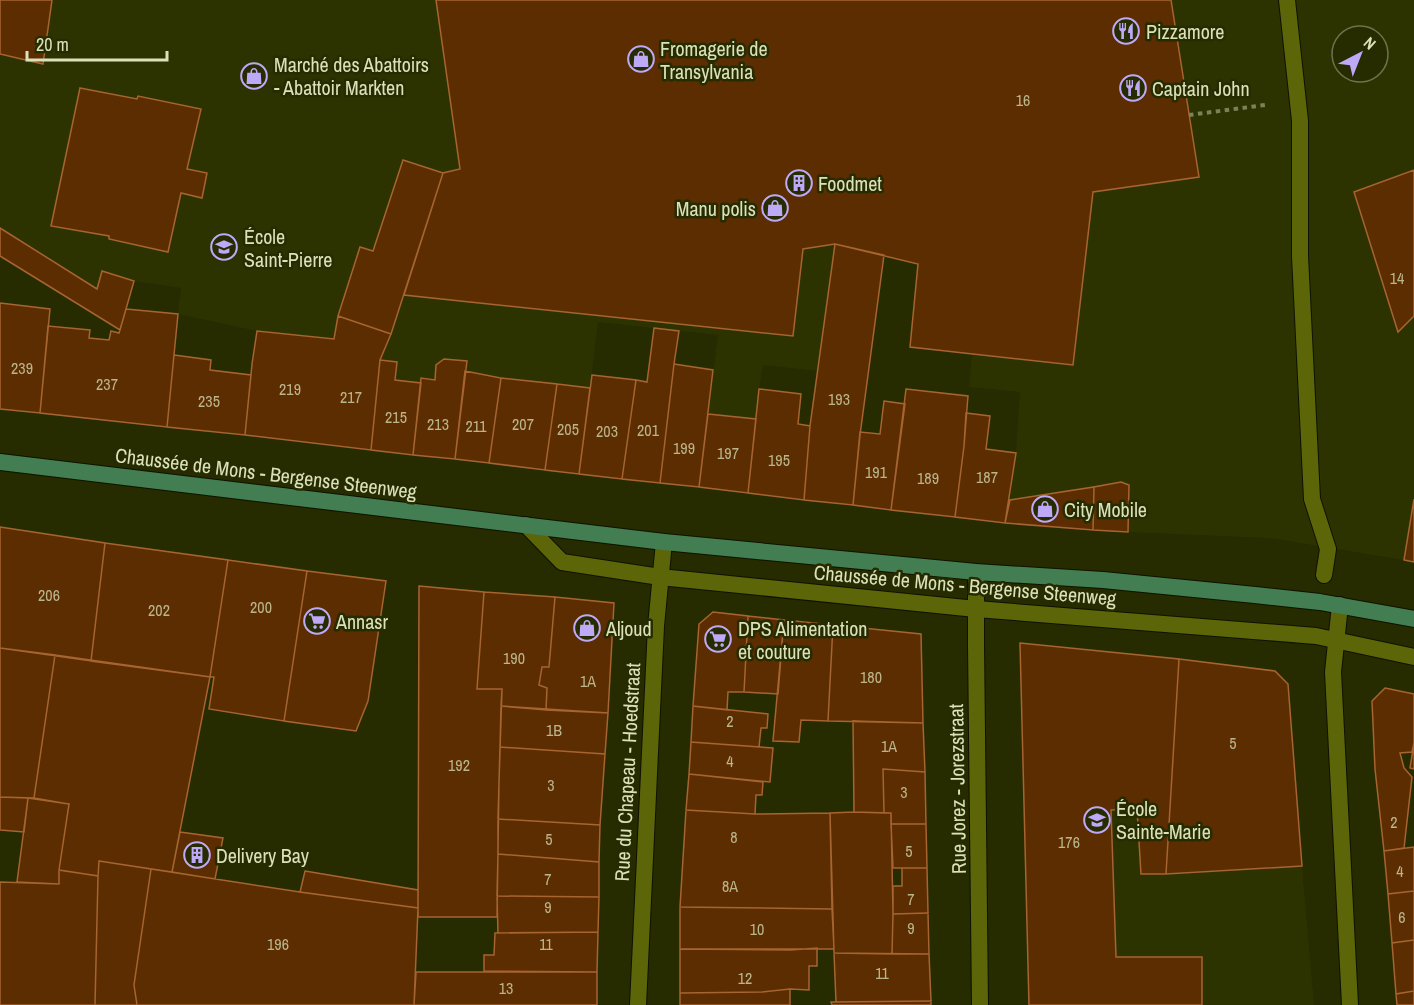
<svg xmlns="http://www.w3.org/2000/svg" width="1414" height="1005" font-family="'Archivo Narrow',sans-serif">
<rect width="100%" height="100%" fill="#262b00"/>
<!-- built -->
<path fill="#2d3300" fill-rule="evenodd" d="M0,0H1414V499L1404,560L1270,538L1128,532L1129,485L1121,482L1010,500L1016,453L1020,392L969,387L972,354L910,347L918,264L836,244L818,371L763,365L759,389L748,493L699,487L718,335L598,322L590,388L501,378L465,371L455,459L371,450L380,360L391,334L338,317L334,339L323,444L245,435L257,331L178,314L181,288L134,281L103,272L97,289L0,228ZM1342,36H1378V72H1342Z
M1020,643L1179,659L1302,866L1314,1005H1029Z"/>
<!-- building -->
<path fill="#5c2d00" stroke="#a66430" stroke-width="1.5" d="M0,0H52L43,64L0,54Z
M436,0H1171L1199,177L1093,192L1073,365L910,347L918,264L835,244L803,249L793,336L404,295L443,173L460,169Z
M80,88L137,99L138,96L201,109L187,169L207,173L202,198L181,193L168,252L109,239V236L51,226Z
M403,160L443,173L391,334L338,316L360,247L373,251Z
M1414,170V316L1398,332L1354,192Z
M0,228L97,289L102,271L134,281L120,330L0,256Z
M835,244L884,255L860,435L853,505L804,500L810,426Z
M0,303L50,309L40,413L0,409Z
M126,309L178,314L167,427L40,413L48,326L90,330L89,338L109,340L111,331L119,333Z
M338,316L391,334L380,360L371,450L245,435L252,364L257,331L334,339Z
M654,328L679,331L674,364L660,483L622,479L636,380L647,382Z
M174,355L211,360L210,370L251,375L245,435L167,427Z
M444,359L467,361L455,459L413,455L421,378L435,380L436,365Z
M380,360L397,362L395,380L421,383L413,455L371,450Z
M674,364L713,370L699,487L660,483Z
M465,371L501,378L489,463L455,459Z
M592,375L636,380L622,479L579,474Z
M501,378L557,384L545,470L489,463Z
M557,384L590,388L579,474L545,470Z
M759,389L801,394L798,424L810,426L804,500L748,493Z
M906,389L968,396L964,446L955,517L891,510Z
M884,401L905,404L891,510L853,505L860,432L880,434Z
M966,413L990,416L986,449L1016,453L1005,523L955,517L964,446Z
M708,414L756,419L748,493L699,487Z
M1121,482L1129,485L1128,532L1093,530L1094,487Z
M1094,487L1093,530L1005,523L1010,500Z
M1414,499V562L1404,560Z
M0,527L105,543L91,661L0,648Z
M105,543L228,560L210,677L91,661Z
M228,560L307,571L284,721L209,709L214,677H210Z
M307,571L386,581L368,701L356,731L284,721Z
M419,586L484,592L477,689H502L499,782L497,917H418Z
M484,592L555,597L549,667H542L539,685L547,688L546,710L501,706L502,689H477Z
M555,597L614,603L608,713L546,710L547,688L539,685L542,667H549Z
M713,612L748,616L744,692H728L727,710L693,706L699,624Z
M748,616L784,620L778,694L744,692Z
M784,620L833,625L828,721L801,720L799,742L773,741Z
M833,625L921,634L923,723L828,721Z
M1020,643L1179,659L1166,874H1141L1137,809L1111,810L1116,957H1202V1005H1029Z
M0,648L55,655L34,798L0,797Z
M55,655L210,677L172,872L99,861L98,876L59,870L69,804L34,798Z
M1179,659L1275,671L1288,684L1302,866L1166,874Z
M1385,688L1414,694V743L1412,752L1400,753L1404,768L1412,777L1404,848L1384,851L1375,769L1372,701Z
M501,706L608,713L605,754L500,747Z
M693,706L768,714L767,728H761L759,747L691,742Z
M853,721L923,723L925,772L883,769L884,813L854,812Z
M691,742L773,748L770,782L689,774Z
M1414,743V769L1410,768Z
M500,747L605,754L600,825L498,819Z
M883,769L925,772L926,824H891V813H884Z
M689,774L763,782L762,795H756L755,814L686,810Z
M0,797L28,798L24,832L0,830Z
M28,798L69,804L59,870V884L17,882Z
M686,810L755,814L830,813L832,909L680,907Z
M854,812L891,813L893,914L892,954L834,953L830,813Z
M498,819L600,825L599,862L498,854Z
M891,824H926L927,868H893Z
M180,832L223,838L215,879L172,872Z
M1414,847V891L1388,894L1384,851Z
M498,854L599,862V897L497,896Z
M99,861L151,869L134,985L137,1005H95L98,876Z
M902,868H927L928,913L893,914V886H902Z
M151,869L300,892L418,908L414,1005H137L134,985Z
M59,870L98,876L95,1005H0V882L59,884Z
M305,871L418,890V908L300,892Z
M1414,891V940L1392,943L1388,894Z
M497,896L599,897L598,932L498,933Z
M680,907L832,909L834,949H680Z
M928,913L929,954H892L893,914Z
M598,932L597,972L484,971V955H494L495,933Z
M1414,940V991L1396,994L1392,943Z
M817,948V966H809V990L790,989L762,992L680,993V949L791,950Z
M834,953L929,954L931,1001L836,1002Z
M416,972H597V1005H414Z
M790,989V1005H680V993L762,992Z
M1414,991V1005H1397L1396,994Z
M931,1001V1005H832L831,1002Z"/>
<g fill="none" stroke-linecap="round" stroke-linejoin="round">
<!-- service casing -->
<g stroke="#0f1200" stroke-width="18">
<path id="service" d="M526,525L562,562L660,577L976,609L1316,636L1414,657"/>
</g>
<!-- pedestrian casing -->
<g stroke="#0f1200" stroke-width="18">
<path id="pedestrian" d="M1287,0L1300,121V256L1312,499L1328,549L1324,575"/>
</g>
<!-- minor casing -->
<g stroke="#0f1200" stroke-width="18">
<path id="minor" d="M976,572V644L980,1005
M1340,605L1333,672L1350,1005
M638,1005L656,626L664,542"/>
</g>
<!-- secondary casing -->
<g stroke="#0f1200" stroke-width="18">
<path id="secondary" d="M0,462L664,542L976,572L1103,580L1255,595L1320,602L1414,619"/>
</g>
<!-- path -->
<path stroke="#7b8158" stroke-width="4" stroke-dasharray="4.5 4.5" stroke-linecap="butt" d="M1189,115L1265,105"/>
<!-- service -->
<use href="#service" stroke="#5c6608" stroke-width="16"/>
<!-- pedestrian -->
<use href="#pedestrian" stroke="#5c6608" stroke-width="16"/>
<!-- minor -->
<use href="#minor" stroke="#5c6608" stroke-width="16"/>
<!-- secondary -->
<use href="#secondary" stroke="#427e51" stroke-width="16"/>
</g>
<!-- icons -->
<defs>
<g id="restaurant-ring" transform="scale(1.35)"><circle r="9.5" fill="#262b00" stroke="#bda9f5" stroke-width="1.5"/><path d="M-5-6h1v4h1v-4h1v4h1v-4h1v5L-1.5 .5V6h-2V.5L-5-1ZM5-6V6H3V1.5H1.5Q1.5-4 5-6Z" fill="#bda9f5"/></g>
<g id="shop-ring" transform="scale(1.35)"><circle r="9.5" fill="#262b00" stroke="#bda9f5" stroke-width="1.5"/><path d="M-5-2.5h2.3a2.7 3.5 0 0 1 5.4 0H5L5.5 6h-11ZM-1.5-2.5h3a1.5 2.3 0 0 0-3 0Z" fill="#bda9f5"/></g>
<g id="building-ring" transform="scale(1.35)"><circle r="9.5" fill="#262b00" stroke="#bda9f5" stroke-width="1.5"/><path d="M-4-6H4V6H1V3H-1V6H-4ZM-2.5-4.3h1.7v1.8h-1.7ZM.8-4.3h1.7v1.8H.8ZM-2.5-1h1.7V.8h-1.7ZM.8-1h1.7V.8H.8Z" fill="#bda9f5"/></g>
<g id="school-ring" transform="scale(1.35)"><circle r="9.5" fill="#262b00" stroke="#bda9f5" stroke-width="1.5"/><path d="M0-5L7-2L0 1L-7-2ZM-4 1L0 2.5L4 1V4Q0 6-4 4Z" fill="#bda9f5"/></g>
<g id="supermarket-ring" transform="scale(1.35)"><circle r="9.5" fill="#262b00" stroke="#bda9f5" stroke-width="1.5"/><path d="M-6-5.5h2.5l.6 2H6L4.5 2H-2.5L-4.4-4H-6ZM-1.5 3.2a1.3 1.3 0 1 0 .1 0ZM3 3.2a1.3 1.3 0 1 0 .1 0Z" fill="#bda9f5"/></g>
</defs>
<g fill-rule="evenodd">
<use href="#restaurant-ring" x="1126" y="31"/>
<use href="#shop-ring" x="641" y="59"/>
<use href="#shop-ring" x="254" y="76"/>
<use href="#restaurant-ring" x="1133" y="88"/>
<use href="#building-ring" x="799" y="183"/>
<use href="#shop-ring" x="775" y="208"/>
<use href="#school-ring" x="224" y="247"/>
<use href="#shop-ring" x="1045" y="509"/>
<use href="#supermarket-ring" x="317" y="621"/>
<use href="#shop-ring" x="587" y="628"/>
<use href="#supermarket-ring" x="718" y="639"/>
<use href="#school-ring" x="1097" y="820"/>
<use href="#building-ring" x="197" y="855"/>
</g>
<g text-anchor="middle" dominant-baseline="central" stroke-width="5" stroke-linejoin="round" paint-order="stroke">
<!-- number labels -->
<g font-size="16" fill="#bbb58c">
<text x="1023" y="100">16</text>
<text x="1397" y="278">14</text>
<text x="22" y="368">239</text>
<text x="107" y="384">237</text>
<text x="290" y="389">219</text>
<text x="351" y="397">217</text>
<text x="839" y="399">193</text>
<text x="209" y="401">235</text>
<text x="396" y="417">215</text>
<text x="438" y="424">213</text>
<text x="523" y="424">207</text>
<text x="476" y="426">211</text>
<text x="568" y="429">205</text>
<text x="648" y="430">201</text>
<text x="607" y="431">203</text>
<text x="684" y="448">199</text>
<text x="728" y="453">197</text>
<text x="779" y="460">195</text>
<text x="876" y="472">191</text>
<text x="987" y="477">187</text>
<text x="928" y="478">189</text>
<text x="49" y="595">206</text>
<text x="261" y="607">200</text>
<text x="159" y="610">202</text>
<text x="514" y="658">190</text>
<text x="871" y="677">180</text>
<text x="588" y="681">1A</text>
<text x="730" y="721">2</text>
<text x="554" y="730">1B</text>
<text x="1233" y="743">5</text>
<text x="889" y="746">1A</text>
<text x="730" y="761">4</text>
<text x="459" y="765">192</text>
<text x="551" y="785">3</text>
<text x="904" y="792">3</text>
<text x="1394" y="822">2</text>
<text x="734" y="837">8</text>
<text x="549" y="839">5</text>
<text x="1069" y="842">176</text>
<text x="909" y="851">5</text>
<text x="1400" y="871">4</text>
<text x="548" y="879">7</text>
<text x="730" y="886">8A</text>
<text x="911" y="899">7</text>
<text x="548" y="907">9</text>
<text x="1402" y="917">6</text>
<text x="911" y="928">9</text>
<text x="757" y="929">10</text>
<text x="278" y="944">196</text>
<text x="546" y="944">11</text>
<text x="882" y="973">11</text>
<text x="745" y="978">12</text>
<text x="506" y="988">13</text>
</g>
<!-- poi labels -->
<g font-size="20" fill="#dbe2ba" stroke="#262b00" text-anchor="start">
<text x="1146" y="31">Pizzamore</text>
<text x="660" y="48">Fromagerie de<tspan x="660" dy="23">Transylvania</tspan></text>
<text x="274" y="64">Marché des Abattoirs<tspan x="274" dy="23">- Abattoir Markten</tspan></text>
<text x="1152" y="88">Captain John</text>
<text x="818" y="183">Foodmet</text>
<text x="756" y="208" text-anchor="end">Manu polis</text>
<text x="244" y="236">École<tspan x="244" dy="23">Saint-Pierre</tspan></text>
<text x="1064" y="509">City Mobile</text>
<text x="336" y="621">Annasr</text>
<text x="606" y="628">Aljoud</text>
<text x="738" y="628">DPS Alimentation<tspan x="738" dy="23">et couture</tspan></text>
<text x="1116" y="808">École<tspan x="1116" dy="23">Sainte-Marie</tspan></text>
<text x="216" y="855">Delivery Bay</text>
</g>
<!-- street labels -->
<g font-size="20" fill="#dbe2ba" stroke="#262b00">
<text transform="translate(266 473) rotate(7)">Chaussée de Mons - Bergense Steenweg</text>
<text transform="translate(965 585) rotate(5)">Chaussée de Mons - Bergense Steenweg</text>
<text transform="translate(627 772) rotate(-87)">Rue du Chapeau - Hoedstraat</text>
<text transform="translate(957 789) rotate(-91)">Rue Jorez - Jorezstraat</text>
</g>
</g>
<!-- north arrow -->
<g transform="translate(1360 54) rotate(42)"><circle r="28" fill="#262b00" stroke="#6e744a" stroke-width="1.5"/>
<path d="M0-4.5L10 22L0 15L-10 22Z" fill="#bda9f5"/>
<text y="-9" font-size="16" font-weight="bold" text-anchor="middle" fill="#dbe2ba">N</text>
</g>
<!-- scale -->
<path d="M27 51v9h140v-9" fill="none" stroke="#dbe2ba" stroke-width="3"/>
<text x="36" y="51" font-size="18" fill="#dbe2ba" stroke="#262b00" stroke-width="4.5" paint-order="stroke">20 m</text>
</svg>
